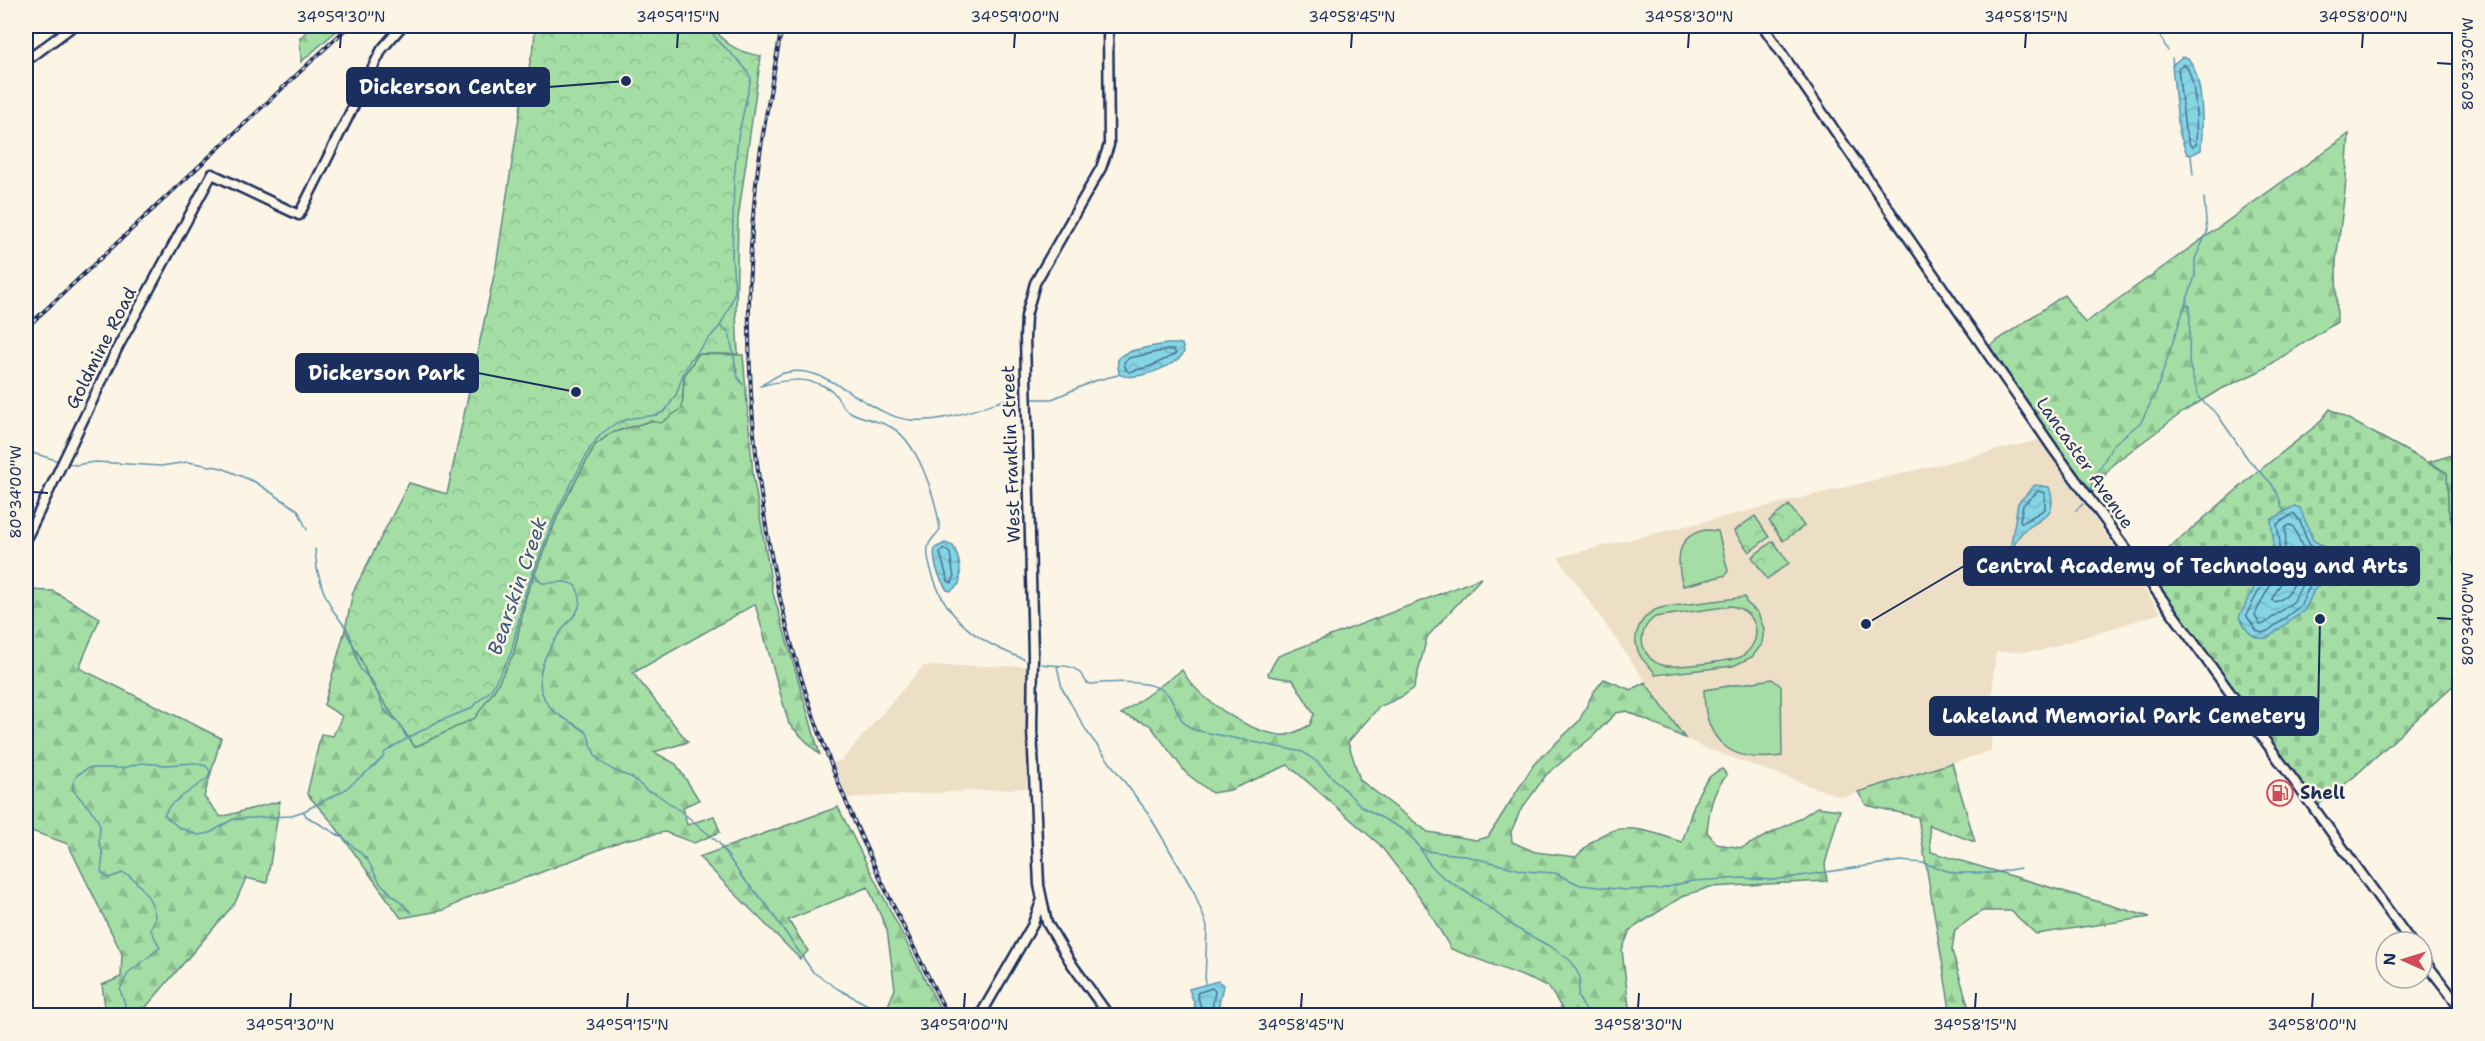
<svg xmlns="http://www.w3.org/2000/svg" width="2485" height="1041" font-family="'Shantell Sans',sans-serif">
<defs>
<pattern id="forest-firs" width="22" height="20" patternUnits="userSpaceOnUse" patternTransform="scale(1.5)"><rect width="22" height="20" fill="#a4dea4"/><path d="M5 1l3.5 6h-7zM16 11l3.5 6h-7z" fill="#8dbf90"/></pattern>
<pattern id="cemetery-stones" width="16" height="16" patternUnits="userSpaceOnUse" patternTransform="scale(1.5)"><rect width="16" height="16" fill="#a4dea4"/><path d="M2 7V4a2 2 0 0 1 4 0v3zM10 15v-3a2 2 0 0 1 4 0v3z" fill="#8dbf90"/></pattern>
<pattern id="park-crowns" width="20" height="18" patternUnits="userSpaceOnUse" patternTransform="scale(1.5)"><rect width="20" height="18" fill="#a4dea4"/><path d="M2 6a3 3 0 1 1 6 0M12 15a3 3 0 1 1 6 0" fill="none" stroke="#8dbf90"/></pattern>
<pattern id="water-waves" width="16" height="10" patternUnits="userSpaceOnUse" patternTransform="scale(1.5)"><rect width="16" height="10" fill="#86d5e4"/><path d="M0 5q4-4 8 0t8 0" fill="none" stroke="#73b7c6"/></pattern>
</defs>
<rect width="100%" height="100%" fill="#fcf5e5"/>
<filter id="ink" filterUnits="userSpaceOnUse"><feTurbulence type="fractalNoise" baseFrequency=".0167" numOctaves="2"/><feDisplacementMap in="SourceGraphic" scale="12" xChannelSelector="R" yChannelSelector="G"/><feConvolveMatrix kernelMatrix="1 2 1 2 8 2 1 2 1" color-interpolation-filters="sRGB"/></filter>
<g filter="url(#ink)">
<!-- built -->
<path fill="#eddfc6" d="M2039,440L2161,613L2040,651L1996,652L1993,682L1991,751L1848,796L1841,797L1705,748L1685,738L1558,557Z
M923,666H1027V788L847,798L833,762L841,761Z"/>
<!-- grass -->
<path fill="#a4dea4" stroke="#608681" stroke-width="1.5" fill-rule="evenodd" d="M1706,530L1718,531L1728,571L1726,575L1683,586C1676,562 1675,535 1706,530Z
M1745,597L1746,602L1758,613L1764,629L1762,644L1752,657L1733,666L1655,675C1654,668 1645,664 1641,657C1628,636 1642,611 1665,607ZM1731,606C1759,611 1765,641 1741,657C1728,661 1674,669 1662,665C1652,662 1646,655 1643,646C1640,634 1646,624 1655,617Z
M1772,679L1781,686L1782,756C1731,764 1704,742 1704,690Z"/>
<!-- forest -->
<path fill="url(#forest-firs)" stroke="#608681" stroke-width="1.5" d="M312,26H342L301,62L300,38Z
M2349,134L2345,191L2336,261L2337,322L2260,371L2219,390L2183,412L2112,465L2091,495L1988,347L2064,295L2085,323Z
M698,354L743,355L753,475L773,593L820,755L789,724L755,604L633,673L688,742L654,752L676,764L699,800L683,807L687,825L714,816L720,832L694,843L665,832L624,840L534,875L471,896L445,910L401,918L332,822L307,794L321,734L333,736L342,716L324,705L345,630L360,657L370,682L514,653L526,596L559,512L595,445L611,433L650,421L682,408L684,376Z
M2459,453V544L2448,509L2447,473L2429,462Z
M1481,578L1427,637L1414,688L1403,696L1379,707L1348,742L1360,780L1428,832L1476,840L1488,837L1534,764L1579,721L1593,693L1604,679L1631,690L1645,682L1685,738L1627,711L1616,713L1592,737L1546,775L1520,811L1511,832L1512,842L1535,852L1576,857C1585,848 1594,838 1606,833C1629,822 1660,835 1682,842C1691,819 1696,778 1722,769L1727,775C1712,791 1709,811 1707,832L1717,844L1742,848L1799,819L1817,807L1840,810L1825,864L1827,881L1710,887L1683,896L1630,930L1622,950L1630,1015H1566L1548,986L1451,949L1422,900L1380,845L1288,765L1230,790L1212,793L1186,773L1150,725L1121,714L1182,670C1198,699 1247,731 1280,735C1289,737 1302,729 1310,725L1314,714L1293,680L1269,676L1268,673L1278,656Z
M26,590L53,591L100,618L79,668L221,738L204,797L221,817L280,801L267,883L246,878L235,903L146,1007L106,1014L102,985L121,977L122,954L68,844L26,829Z
M1952,763L1975,842L1929,825L1931,852L2150,917L2036,934L2011,911H1982L1955,930L1952,951L1971,1015H1951L1918,817L1866,805L1858,792Z
M838,807L943,1015H884L895,989L887,930L868,887L788,920L808,951L800,959L699,857Z"/>
<!-- cemetery -->
<path fill="url(#cemetery-stones)" stroke="#608681" stroke-width="1.5" d="M2330,409L2447,473L2448,509L2459,544V680L2355,776L2316,807L2144,570L2255,474L2318,424Z"/>
<!-- park -->
<path fill="url(#park-crowns)" stroke="#608681" stroke-width="1.5" d="M532,26H714C722,44 741,53 761,56L738,219L736,313L738,354H698L684,376L682,408L661,423L650,421L611,433L595,445L559,512L526,596L514,653L495,689L475,718L415,747L370,682L360,657L345,630L353,592L409,483L447,494L496,266L522,98L534,45L535,27Z
M1789,505L1804,526L1783,541L1769,521Z
M1755,516L1769,537L1749,552L1734,531Z
M1773,541L1789,563L1767,579L1752,557Z"/>
<!-- water -->
<path fill="url(#water-waves)" stroke="#5b93ae" stroke-width="1.5" d="M2182,57L2188,58C2204,79 2203,125 2201,150L2191,155L2187,154L2179,132L2172,65Z
M1166,344H1182L1184,352C1178,366 1132,383 1119,374C1119,370 1117,365 1118,360C1120,350 1156,346 1166,344Z
M2035,485L2049,487C2064,528 2019,516 2013,550H2010L2018,503Z
M2294,506L2300,508L2313,540L2331,551L2338,563L2332,572L2314,590L2305,610L2267,638C2251,640 2246,629 2239,617L2271,555L2274,544L2271,520Z
M945,543L953,546C959,555 962,574 959,584L951,591L947,590C940,579 932,562 935,548Z
M1218,981L1223,985L1217,1015H1198L1189,989Z"/>
<g fill="none" stroke-linecap="round" stroke-linejoin="round">
<!-- shore -->
<path stroke="#467194" stroke-width="1.5" d="M2184,64C2197,76 2197,127 2196,145L2193,147L2190,145L2185,130L2178,68Z
M1167,350H1174L1176,354L1151,366L1129,372L1126,370L1124,362L1129,358Z
M2038,491L2045,493V509L2022,523L2020,520L2023,505Z
M2293,514C2304,519 2302,539 2313,548C2320,553 2328,554 2331,563L2310,586L2300,606L2268,631L2262,633L2257,631L2246,615L2277,557L2280,543L2277,524Z
M2289,525L2293,526L2303,548L2320,561L2321,564L2303,582L2294,601L2264,624L2260,625L2255,615C2268,583 2290,565 2285,528Z
M944,549L950,553L954,578L952,583L948,581L940,553Z
M2296,556L2305,562V566C2295,579 2290,599 2274,602L2272,599Z
M1203,1016L1197,993L1212,988L1215,991L1211,1016"/>
<!-- stream -->
<path stroke="#5b93ae" stroke-width="1.5" d="M2459,26H2460
M2155,27L2168,51
M2172,58L2173,66
M2191,156L2193,175
M2186,304L2190,306L2189,363L2199,398L2217,414L2248,459L2271,483L2278,495L2284,513
M721,327L729,332L738,378L743,385
M763,384C770,381 776,375 784,373C828,361 868,417 911,420C948,423 981,406 1015,397
M760,386C784,380 808,375 831,390C838,395 840,406 848,411C862,419 878,420 891,427C919,442 936,500 940,529C937,535 929,540 928,547C926,558 931,570 934,579C949,623 983,644 1024,659
M1033,399H1052L1094,381L1118,375
M26,451L59,461
M67,463L75,465L95,462L161,466L188,462L222,468L255,482L298,510L307,530
M2091,493L2092,482L2113,445L2141,422L2156,392L2195,276V259L2207,232L2204,198
M2076,510L2083,504
M315,549L317,569L323,590L332,609L349,632L360,669L373,682L385,711L400,724L406,737
M534,574L542,583L566,582L575,585C579,592 582,599 579,607C577,614 570,620 565,626C548,648 528,678 549,706C559,719 575,722 587,733L595,755L601,762L613,770L633,778L647,791L655,793L682,812L719,843L742,877L765,903L813,972L838,989L879,1011L892,1016
M1042,664C1064,668 1074,660 1087,683L1091,684C1110,682 1156,678 1169,696C1180,710 1176,720 1194,730L1303,752L1317,762L1362,807L1404,830L1416,842L1430,865L1444,878L1480,901L1516,928L1553,948L1571,961L1580,977L1578,997L1589,1016
M1057,666L1062,688L1087,732L1148,813L1194,892L1207,926L1205,983
M304,812L306,816L345,839L367,859L380,883L412,913
M1418,846L1425,851L1462,855L1525,871L1555,873L1580,885L1625,890L1660,889L1692,881L1743,878L1773,880L1900,861L1923,863L1954,873H1993L2020,868
M122,1016L125,1004L120,990L124,981L129,972L160,948L151,930C152,926 155,920 155,916C154,901 136,877 123,873L108,878L101,872L103,855L99,842L100,826L96,816L73,790V783L77,775L88,768H124L141,763L166,765L194,763L206,766L210,771L208,778L170,805L164,815L178,827L198,835L210,833L233,819L289,816L304,811L343,791L374,766L384,756V753L394,746L437,722L470,709L491,690L511,653L525,593L557,511L590,448L601,434L616,423L632,418L657,415L665,411L676,395L683,374L690,360L720,326L730,306L735,291L732,259L734,180L738,137L751,78C741,57 718,47 708,26"/>
<!-- major casing -->
<g stroke="#1b2f5e" stroke-width="13">
<path id="major" d="M1108,26L1109,145L1101,168L1035,283L1026,316L1025,338L1033,655L1032,728L1039,885L1047,923L1071,963L1109,1016
M1763,26L2054,450L2411,942
M26,61L73,26
M26,539L118,347L212,174L299,215L382,49L402,26
M2422,958L2460,1007
M980,1016L1032,926L1041,902"/>
</g>
<!-- major -->
<use href="#major" stroke="#fcf5e5" stroke-width="8"/>
<!-- rail casing -->
<g stroke="#1b2f5e" stroke-width="4">
<path id="rail" d="M782,26C773,78 762,131 756,184C736,373 758,570 825,748C859,841 904,928 948,1016
M26,328L349,26"/>
</g>
<!-- rail -->
<use href="#rail" stroke="#fcf5e5" stroke-width="1.5" stroke-dasharray="4.5" stroke-linecap="butt"/>
</g>
</g>
<!-- ticks -->
<path fill="none" stroke="#1b2f5e" stroke-width="2" d="M340,48L341,33M677,48L678,33M1014,48L1015,33M1351,48L1352,33M1688,48L1689,33M2025,48L2026,33M2362,48L2363,33M2437,63L2452,64M33,492L48,493M2437,618L2452,619M290,1008L291,993M627,1008L628,993M964,1008L965,993M1301,1008L1302,993M1638,1008L1639,993M1975,1008L1976,993M2312,1008L2313,993"/>
<!-- icons -->
<defs>
<g id="fuel-ring" transform="scale(1.35)"><circle r="9.5" fill="#fcf5e5" stroke="#d1495b" stroke-width="1.5"/><path d="M-5.5-6h7V0h2V4h1.3V-2.5L3-4.5l.8-.8L6-3V5H2.5V1h-1V6h-7ZM-4.2-4.7v3.2H.2V-4.7Z" fill="#d1495b"/></g>
</defs>
<g fill-rule="evenodd">
<use href="#fuel-ring" x="2280" y="793"/>
</g>
<g text-anchor="middle" dominant-baseline="central" stroke-width="5" stroke-linejoin="round" paint-order="stroke">
<!-- street labels -->
<g font-size="18" fill="#1b2f5e" stroke="#fcf5e5">
<text transform="translate(101 348) rotate(-63)">Goldmine Road</text>
<text transform="translate(1011 454) rotate(-92)">West Franklin Street</text>
<text transform="translate(2085 463) rotate(55)">Lancaster Avenue</text>
</g>
<!-- poi labels -->
<g font-size="18" font-weight="bold" fill="#1b2f5e" stroke="#fcf5e5" text-anchor="start">
<text x="2300" y="793">Shell</text>
</g>
<!-- water labels -->
<g font-size="20" font-style="italic" fill="#365880" stroke="#fcf5e5">
<text transform="translate(517 586) rotate(-71)">Bearskin Creek</text>
</g>
</g>
<!-- callouts -->
<path fill="none" stroke="#1b2f5e" stroke-width="2" d="M626 81L549 87M576 392L478 373M1866 624L1964 566M2320 619L2318 716"/>
<g fill="#1b2f5e" stroke="#fcf5e5" stroke-width="2">
<circle cx="626" cy="81" r="6"/>
<circle cx="576" cy="392" r="6"/>
<circle cx="1866" cy="624" r="6"/>
<circle cx="2320" cy="619" r="6"/>
</g>
<g fill="#1b2f5e" stroke="#1b2f5e" stroke-width="2">
<rect x="347" y="68" width="202" height="38" rx="6"/>
<rect x="296" y="354" width="182" height="38" rx="6"/>
<rect x="1964" y="547" width="455" height="38" rx="6"/>
<rect x="1930" y="697" width="388" height="38" rx="6"/>
</g>
<g font-size="20" text-anchor="middle" font-weight="bold" fill="#fff">
<text x="448" y="94">Dickerson Center</text>
<text x="387" y="380">Dickerson Park</text>
<text x="2192" y="573">Central Academy of Technology and Arts</text>
<text x="2124" y="723">Lakeland Memorial Park Cemetery</text>
</g>
<!-- margin -->
<rect width="2485" height="1041" fill="none" stroke="#fcf5e5" stroke-width="66"/>
<!-- north arrow -->
<g transform="translate(2404 960) rotate(273)"><circle r="28" fill="#fcf5e5" stroke="#a2a6af" stroke-width="1.5"/>
<path d="M0-4.5L10 22L0 15L-10 22Z" fill="#d1495b"/>
<text y="-9" font-size="16" font-weight="bold" text-anchor="middle" fill="#1b2f5e">N</text>
</g>
<rect x="33" y="33" width="2419" height="975" fill="none" stroke="#1b2f5e" stroke-width="2"/>
<g font-size="15" text-anchor="middle" fill="#1b2f5e">
<text x="341" y="22">34°59'30"N</text>
<text x="678" y="22">34°59'15"N</text>
<text x="1015" y="22">34°59'00"N</text>
<text x="1352" y="22">34°58'45"N</text>
<text x="1689" y="22">34°58'30"N</text>
<text x="2026" y="22">34°58'15"N</text>
<text x="2363" y="22">34°58'00"N</text>
<text transform="translate(2468 64) rotate(-90)" y="5">80°33'30"W</text>
<text transform="translate(16 492) rotate(-90)" y="5">80°34'00"W</text>
<text transform="translate(2468 619) rotate(-90)" y="5">80°34'00"W</text>
<text x="290" y="1030">34°59'30"N</text>
<text x="627" y="1030">34°59'15"N</text>
<text x="964" y="1030">34°59'00"N</text>
<text x="1301" y="1030">34°58'45"N</text>
<text x="1638" y="1030">34°58'30"N</text>
<text x="1975" y="1030">34°58'15"N</text>
<text x="2312" y="1030">34°58'00"N</text>
</g>
</svg>
